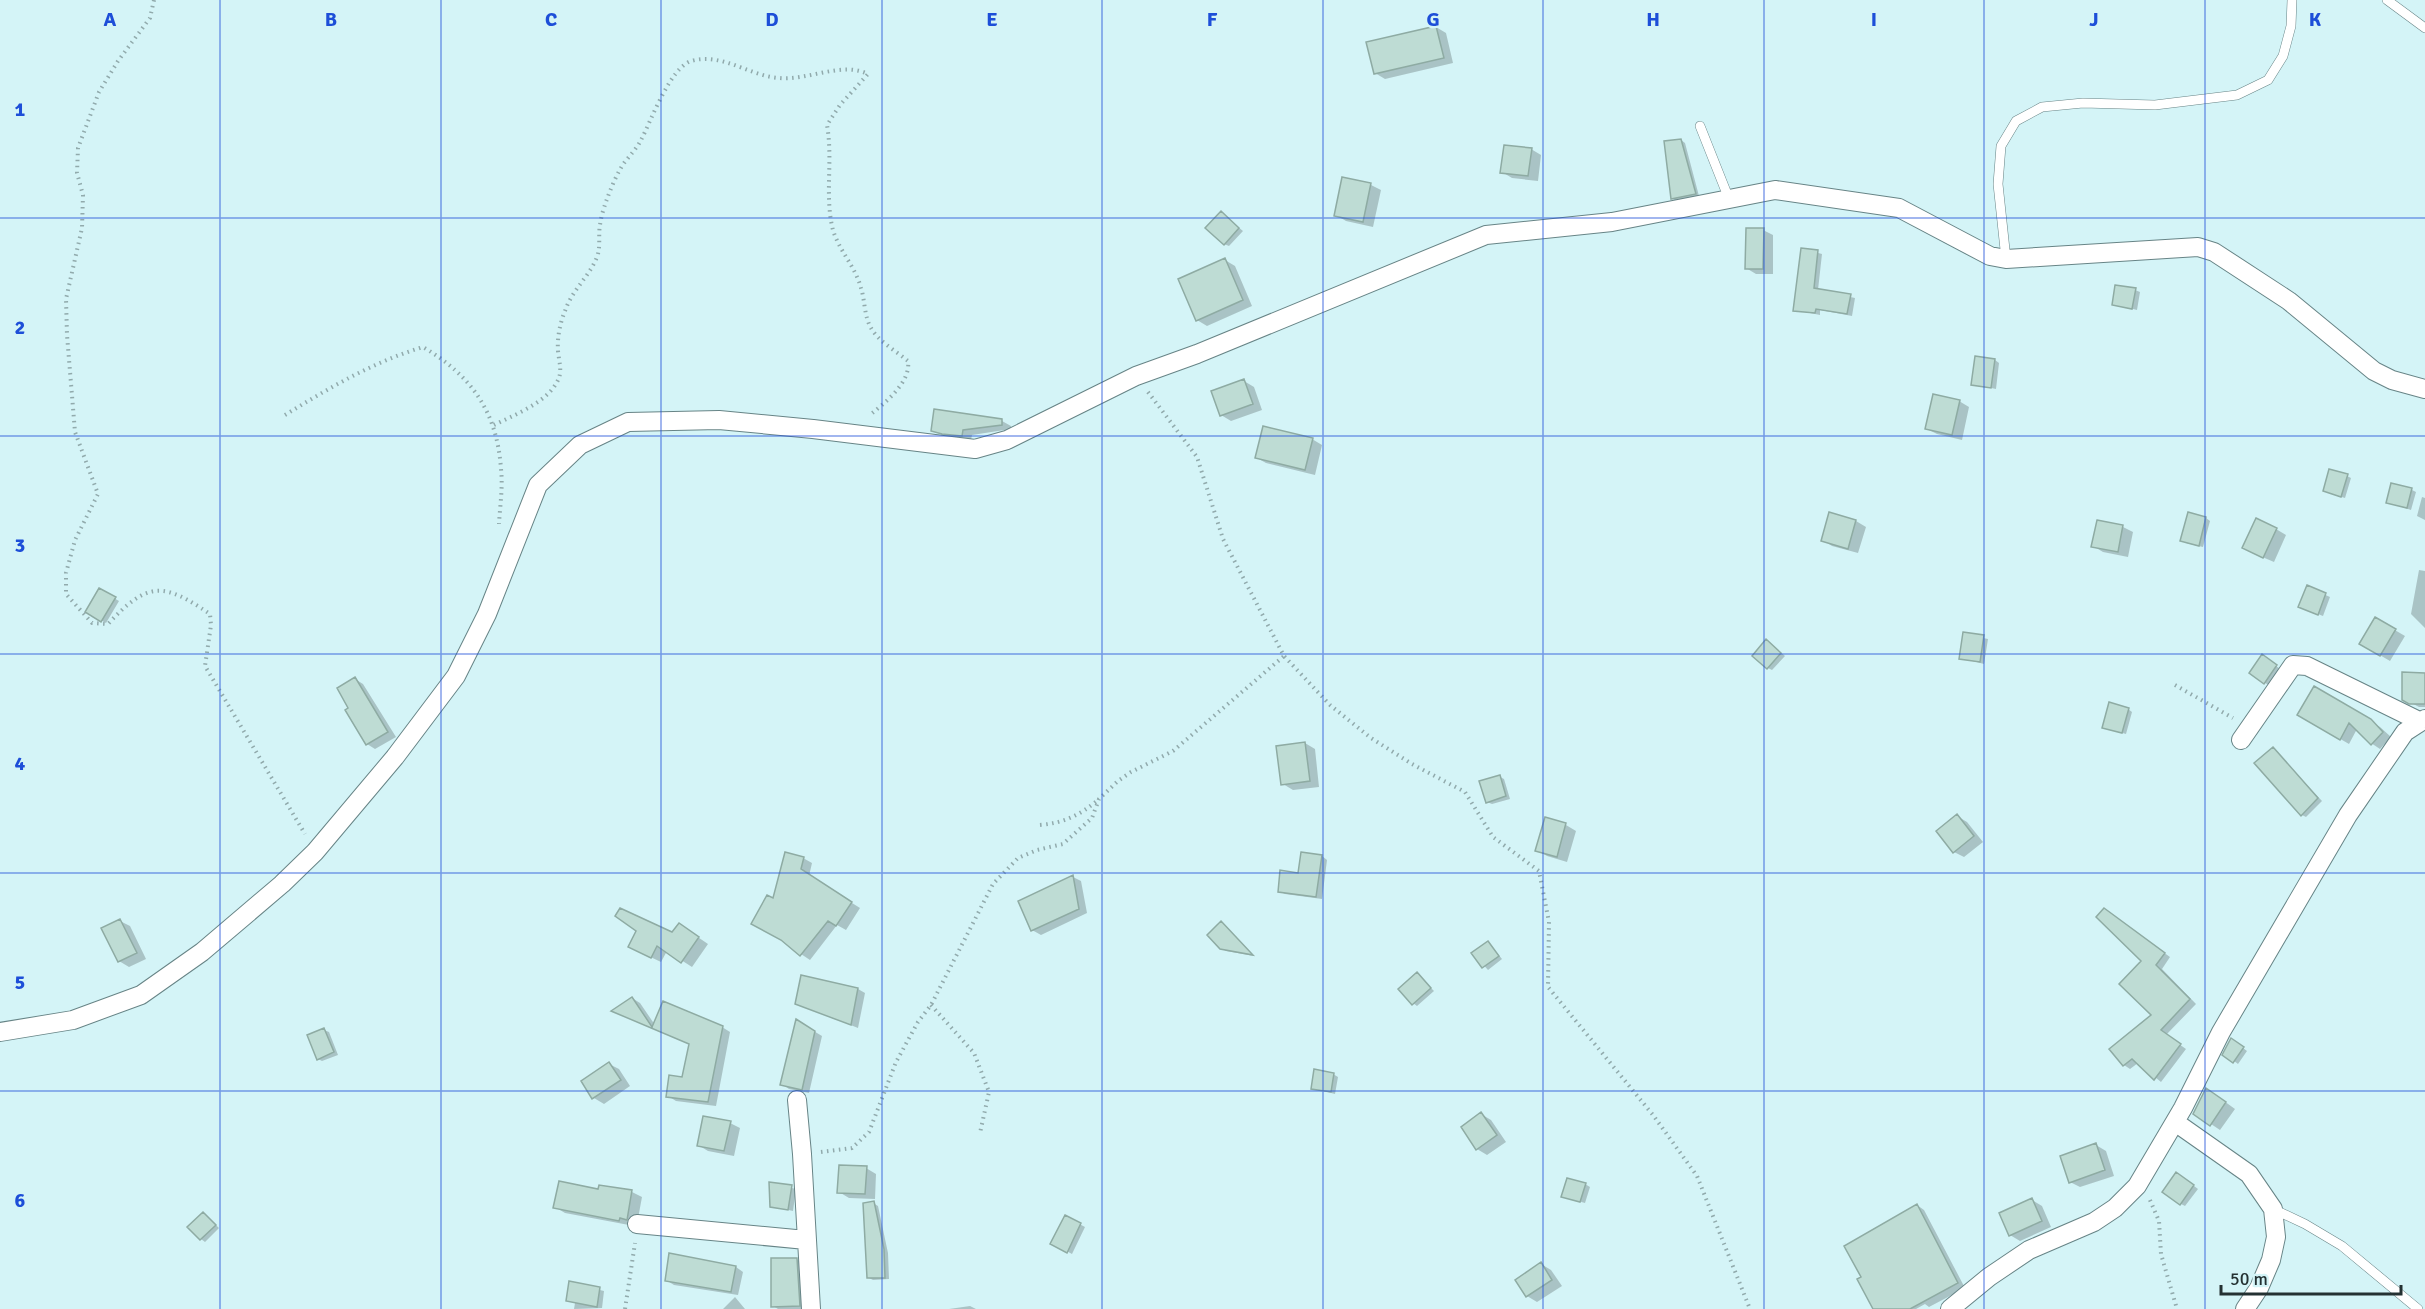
<svg xmlns="http://www.w3.org/2000/svg" width="2425" height="1309" font-family="Signika,sans-serif">
<rect width="100%" height="100%" fill="#d4f4f7"/>
<!-- shadow -->
<path fill="#0003" d="M1436,27L1446,33L1453,63L1385,79L1375,73Z
M1681,140L1685,143L1699,196L1676,201L1672,198Z
M1531,149L1541,155L1538,181L1512,178L1502,172Z
M1371,185L1381,190L1373,227L1346,221L1336,215Z
M1221,213L1243,231L1229,246L1224,244Z
M1763,230L1773,235V274H1756L1746,268Z
M1803,249L1822,254L1818,290L1855,298L1852,316L1820,310V315L1795,310Z
M1225,260L1235,266L1252,306L1207,326L1197,320Z
M2135,290L2140,292L2137,310L2114,304Z
M1995,360L1999,363L1996,389L1973,384Z
M1244,381L1254,387L1262,410L1231,421L1221,415Z
M1959,401L1969,407L1962,440L1937,434L1927,429Z
M1002,421L1011,426V429L972,435L971,440L942,435L933,430Z
M1312,439L1322,445L1315,475L1266,463L1257,458Z
M2347,476L2351,478L2345,498L2329,493Z
M2412,490L2416,492L2411,510L2387,502Z
M2422,497L2425,498V520L2417,516Z
M1830,514L1856,521L1866,527L1858,553L1832,546L1823,540Z
M2206,518L2210,521L2203,547L2186,543Z
M2098,521L2123,527L2133,532L2128,557L2103,552L2093,546Z
M2276,529L2286,535L2274,562L2253,553Z
M2419,570L2425,571V628L2411,614Z
M2308,587L2330,597L2323,616L2305,609Z
M100,590L119,601L106,623L87,612Z
M2376,619L2405,636L2390,661L2361,644Z
M1964,634L1988,639L1984,664L1961,658Z
M1771,644L1785,656L1772,670L1768,668Z
M2267,659L2280,669L2269,685L2265,683Z
M2425,674V707H2419L2404,699Z
M355,679L363,684L396,737L375,749L367,744L350,708Z
M2314,688L2380,727L2391,737L2380,749L2371,743L2357,729L2349,744L2299,715Z
M2128,709L2132,712L2126,734L2109,729Z
M1305,743L1315,749L1319,787L1293,790L1283,784Z
M2273,749L2322,801L2306,817L2302,815Z
M1500,777L1504,779L1510,799L1492,804L1487,802Z
M1957,816L1967,822L1983,842L1964,857L1954,852Z
M1546,819L1566,825L1576,831L1567,862L1547,856L1537,850Z
M1322,856L1327,860L1322,899L1285,894L1279,891Z
M803,858L812,863L809,876L860,908L846,930L837,925L810,960L801,954L774,900Z
M1073,877L1081,881L1087,913L1041,935L1032,930Z
M2110,914L2170,957L2162,969L2196,1004L2166,1035L2186,1049L2161,1082L2138,1063L2130,1069L2124,1065L2153,1016L2143,961Z
M120,921L130,926L146,959L129,967L119,961Z
M1221,923L1226,926L1254,956L1226,951L1221,948Z
M680,925L708,944L692,967L667,951L661,962L640,952L673,934Z
M1488,942L1502,959L1488,970L1473,953Z
M1417,974L1434,991L1417,1006L1413,1003Z
M802,976L858,989L865,993L858,1028L796,1003Z
M632,998L640,1003L655,1025L722,1027L730,1032L716,1106L676,1101L668,1096L684,1078L691,1045L613,1011Z
M797,1021L822,1036L809,1093L789,1089L782,1084Z
M324,1030L329,1032L338,1055L322,1061L318,1059Z
M2235,1042L2247,1051L2238,1064L2234,1061Z
M609,1064L619,1069L630,1086L604,1104L594,1098Z
M1333,1074L1338,1077L1335,1094L1312,1088Z
M2217,1096L2235,1109L2220,1130L2211,1124Z
M1481,1114L1491,1120L1506,1142L1487,1155L1477,1149Z
M730,1123L740,1128L734,1156L708,1151L698,1145Z
M2096,1145L2106,1151L2114,1176L2080,1187L2070,1182Z
M866,1168L876,1174L875,1199L849,1198L839,1192Z
M2181,1176L2198,1189L2185,1206L2181,1204Z
M771,1183L796,1189L793,1211L771,1206Z
M1585,1184L1590,1187L1585,1203L1567,1198Z
M600,1187L632,1192L642,1197L637,1224L629,1225L565,1213L555,1207L600,1191Z
M2032,1200L2042,1206L2051,1227L2020,1241L2010,1235Z
M873,1203L878,1206L888,1253L889,1279L873,1280L869,1278Z
M1917,1205L1924,1210L1965,1288L1929,1307L1925,1304L1916,1309H1875Z
M203,1213L219,1228L205,1242L201,1239Z
M1066,1217L1085,1227L1072,1254L1052,1243Z
M796,1259L806,1265L809,1309H778L773,1306Z
M1541,1264L1551,1270L1562,1286L1537,1302L1527,1296Z
M736,1267L743,1272L738,1295L674,1285L666,1280Z
M570,1283L604,1291L602,1308L574,1309L575,1303L567,1300Z
M735,1297L745,1309H723Z
M970,1306L976,1309H949Z"/>
<!-- building -->
<path fill="#bedcd4" stroke="#8eaba3" stroke-width="1.5" d="M1436,26L1444,58L1374,74L1366,42Z
M1681,139L1696,194L1671,199L1664,141Z
M1504,145L1532,148L1528,176L1500,173Z
M1342,177L1371,183L1363,222L1334,216Z
M1221,211L1239,228L1224,245L1205,228Z
M1746,228H1764L1763,269H1745Z
M1801,248L1818,250L1814,288L1851,294L1847,314L1816,309L1815,313L1793,311Z
M1225,258L1243,300L1196,321L1178,279Z
M2115,285L2136,288L2132,309L2112,305Z
M1975,356L1995,359L1991,388L1971,385Z
M1244,379L1253,404L1220,416L1211,391Z
M1933,394L1960,400L1952,435L1925,429Z
M934,409L1002,419V425L963,430L962,436L942,434L931,431Z
M1263,426L1313,438L1305,470L1255,458Z
M2329,469L2348,474L2341,497L2323,491Z
M2391,483L2412,488L2407,508L2386,503Z
M1829,512L1856,520L1848,549L1821,541Z
M2188,512L2206,517L2199,546L2180,541Z
M2256,518L2277,528L2263,558L2242,548Z
M2097,520L2123,525L2118,552L2091,547Z
M2307,585L2326,593L2318,615L2298,607Z
M99,588L116,597L101,622L85,612Z
M2375,617L2396,629L2380,656L2359,644Z
M1963,632L1984,635L1980,662L1959,659Z
M1766,639L1781,653L1767,669L1752,656Z
M2262,654L2277,665L2264,684L2249,673Z
M2402,672L2425,673V704H2409L2402,700Z
M355,677L388,732L366,745L345,710L348,708L337,688Z
M2314,686L2371,719L2383,732L2371,745L2349,723L2340,740L2297,715Z
M2109,702L2129,708L2122,733L2102,728Z
M1305,742L1310,781L1281,785L1276,746Z
M2273,747L2318,798L2301,816L2254,763Z
M1500,775L1506,796L1486,803L1479,781Z
M1957,814L1974,836L1953,853L1936,831Z
M1545,817L1566,823L1557,857L1535,851Z
M785,852L804,857L801,869L852,902L836,926L828,921L800,956L781,940L751,924L767,895L773,898Z
M1301,852L1322,855L1316,897L1278,892L1280,870L1298,873Z
M1073,875L1079,909L1031,931L1018,901Z
M620,908L672,932L679,923L699,937L681,963L657,946L651,958L628,947L636,931L615,916Z
M2104,908L2165,953L2156,965L2190,999L2161,1030L2181,1044L2154,1080L2132,1059L2123,1066L2109,1049L2151,1015L2119,984L2141,961L2096,917Z
M120,919L137,953L118,962L101,928Z
M1221,921L1253,955L1220,949L1207,935Z
M1488,941L1499,956L1482,968L1471,953Z
M1417,972L1431,988L1412,1005L1398,989Z
M801,975L858,988L851,1025L795,1004Z
M632,997L652,1027L663,1001L723,1026L708,1102L666,1097L669,1075L682,1077L689,1044L611,1011Z
M796,1019L815,1031L802,1090L780,1085Z
M324,1028L334,1052L317,1060L307,1035Z
M2231,1038L2244,1047L2233,1063L2222,1055Z
M609,1062L621,1080L592,1099L581,1081Z
M1314,1069L1334,1073L1331,1092L1311,1089Z
M2206,1088L2226,1102L2210,1126L2193,1114Z
M1481,1112L1497,1135L1476,1150L1461,1127Z
M703,1116L731,1121L724,1151L697,1146Z
M2096,1143L2105,1170L2069,1183L2060,1156Z
M839,1165L867,1166L865,1194L837,1193Z
M2176,1172L2194,1185L2180,1205L2162,1192Z
M1567,1178L1586,1183L1580,1202L1561,1197Z
M559,1181L598,1189L599,1185L632,1190L627,1220L620,1218L619,1221L553,1208Z
M769,1182L792,1185L788,1210L770,1207Z
M2032,1198L2042,1221L2009,1236L1999,1213Z
M874,1201L884,1249L885,1278H867L863,1203Z
M1917,1204L1958,1283L1910,1309H1873L1857,1279L1861,1277L1844,1246Z
M203,1212L216,1225L200,1240L187,1227Z
M1065,1215L1081,1223L1067,1253L1050,1244Z
M669,1253L736,1266L731,1292L665,1281Z
M771,1258H797L800,1306L771,1307Z
M1541,1262L1552,1280L1526,1297L1515,1280Z
M569,1281L600,1287L597,1307L566,1301Z"/>
<g fill="none" stroke-linecap="round" stroke-linejoin="round">
<!-- service casing -->
<g stroke="#678486" stroke-width="10">
<path id="service" d="M2387,0L2425,28
M1700,126L1729,199
M2006,259L1998,184L2001,146L2016,121L2042,107L2083,103L2155,105L2237,95L2268,80L2283,56L2291,26L2292,0
M2273,1209L2305,1224L2342,1246L2418,1309"/>
</g>
<!-- minor casing -->
<g stroke="#678486" stroke-width="20">
<path id="minor" d="M2241,740L2293,665L2307,666L2419,721
M0,1032L73,1020L141,995L202,952L282,884L315,852L395,757L456,676L487,614L538,485L580,445L628,422L719,420L813,429L975,449L1007,440L1136,376L1197,354L1486,235L1612,222L1775,190L1899,208L1990,256L2006,259L2198,247L2214,252L2289,301L2374,371L2392,380L2425,389
M797,1100L802,1154L811,1309
M2175,1122L2249,1174L2273,1209L2276,1237L2271,1260L2259,1288L2245,1309
M637,1224L806,1240
M1950,1309L1989,1277L2029,1250L2094,1222L2115,1208L2137,1186L2183,1108L2221,1032L2348,815L2405,732L2425,719"/>
</g>
<!-- path -->
<path stroke="#91aaac" stroke-width="4" stroke-dasharray="1.5 4.5" stroke-linecap="butt" d="M154,0L150,18L118,61L99,92L78,148L77,173L83,195L82,228L66,299L67,335L75,432L98,494L75,540L66,573V594L92,623L108,624C148,581 163,582 210,614L211,625L205,666L305,834
M1148,392L1197,457L1223,539L1284,656L1330,705L1371,738L1412,764L1465,792L1493,837L1539,871L1549,922L1548,987L1653,1115L1697,1176L1750,1309
M285,415C329,388 373,362 423,347C472,376 497,412 501,469C503,487 500,506 499,524
M494,425C514,415 546,403 557,382C563,372 559,362 558,351C557,338 560,323 565,311C572,290 589,277 597,257C601,246 598,236 600,225C601,217 604,207 607,199C611,188 616,176 622,166C628,157 636,150 641,140C651,121 670,68 691,61C722,52 749,76 779,78C807,81 842,61 868,74L840,105L827,125C833,159 825,193 832,226C837,249 855,265 861,288C865,300 864,316 871,328C878,341 896,351 908,361C911,382 886,402 870,415
M2175,685L2233,718
M1040,825C1064,823 1080,815 1098,800
M931,1005L974,1053L989,1092L980,1133
M821,1152L852,1148L869,1132L896,1062L918,1022L931,1005L993,884L1018,858L1037,850L1063,844L1092,818L1099,799L1118,781L1131,772L1173,751L1284,656
M2150,1200L2159,1221L2161,1254L2177,1309
M625,1309L635,1243"/>
<!-- service -->
<use href="#service" stroke="#fff" stroke-width="9"/>
<!-- minor -->
<use href="#minor" stroke="#fff" stroke-width="18"/>
</g>
<!-- grid -->
<path fill="none" stroke="#1d4ed8" stroke-width="1.5" stroke-opacity="0.55" d="M220,0V1309M441,0V1309M661,0V1309M882,0V1309M1102,0V1309M1323,0V1309M1543,0V1309M1764,0V1309M1984,0V1309M2205,0V1309M0,218H2425M0,436H2425M0,654H2425M0,873H2425M0,1091H2425"/>
<g font-size="20" text-anchor="middle" font-weight="bold" fill="#1d4ed8" stroke="#d4f4f7" stroke-width="4.5" stroke-linejoin="round" paint-order="stroke">
<text x="110" y="26">A</text>
<text x="331" y="26">B</text>
<text x="551" y="26">C</text>
<text x="772" y="26">D</text>
<text x="992" y="26">E</text>
<text x="1212" y="26">F</text>
<text x="1433" y="26">G</text>
<text x="1653" y="26">H</text>
<text x="1874" y="26">I</text>
<text x="2094" y="26">J</text>
<text x="2315" y="26">K</text>
<text x="20" y="116">1</text>
<text x="20" y="334">2</text>
<text x="20" y="552">3</text>
<text x="20" y="770">4</text>
<text x="20" y="989">5</text>
<text x="20" y="1207">6</text>
</g>
<!-- scale -->
<path d="M2221 1285v9h180v-9" fill="none" stroke="#243132" stroke-width="3"/>
<text x="2230" y="1285" font-size="18" fill="#243132" stroke="#d4f4f7" stroke-width="4.5" paint-order="stroke">50 m</text>
</svg>
